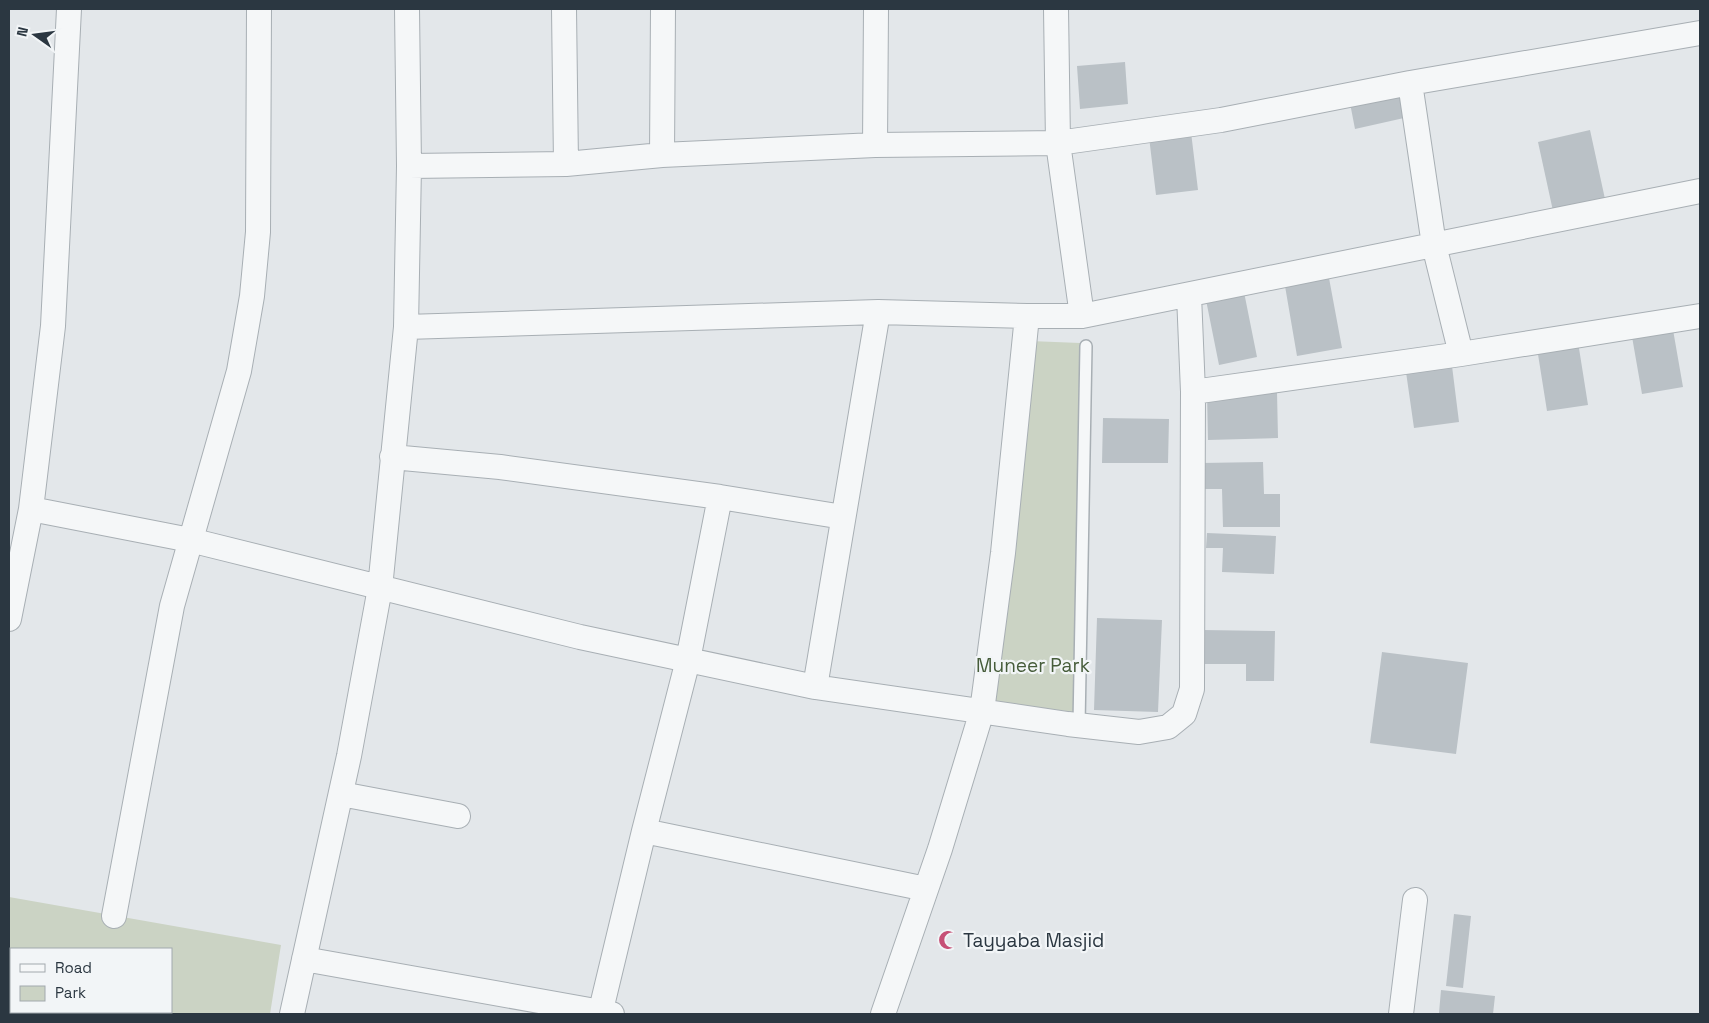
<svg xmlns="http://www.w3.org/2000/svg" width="1709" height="1023" font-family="'Space Grotesk',sans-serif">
<rect width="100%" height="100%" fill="#e3e7ea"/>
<!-- green -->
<path fill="#cbd3c4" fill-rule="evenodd" d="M1030,341L1080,343L1074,712L988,701Z
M9,897L281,945L270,1014H9ZM11,949H171V1012H11Z"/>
<!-- building -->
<path fill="#bac1c6" d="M1125,62L1128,104L1080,109L1077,66Z
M1398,87L1404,118L1355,129L1349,98Z
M1590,130L1605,199L1553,211L1538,142Z
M1191,132L1198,190L1156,195L1149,137Z
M1329,278L1342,348L1297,356L1285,286Z
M1244,292L1257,357L1219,365L1206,300Z
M1672,324L1683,387L1642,394L1631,331Z
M1578,342L1588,405L1547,411L1537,348Z
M1452,366L1459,422L1414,428L1406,372Z
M1277,392L1278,438L1208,440L1207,393Z
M1103,418L1169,419L1168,463H1102Z
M1263,462L1264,494H1280V527H1223L1222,489H1202L1201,463Z
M1207,533L1276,536L1274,574L1222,572L1223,548H1206Z
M1097,618L1162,620L1158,712L1094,710Z
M1202,630L1275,631L1274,681H1246V664H1201Z
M1382,652L1468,663L1456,754L1370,743Z
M1454,914L1471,916L1463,988L1446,986Z
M1441,990L1495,996L1493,1014L1439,1013Z"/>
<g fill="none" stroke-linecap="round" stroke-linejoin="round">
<!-- lane casing -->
<g stroke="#a8afb4" stroke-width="14">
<path id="lane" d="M1079,725L1086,346"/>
</g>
<!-- street casing -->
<g stroke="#a8afb4" stroke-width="26">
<path id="street" d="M564,9L566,164
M1056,9L1058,143L1082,316
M1410,83L1434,245L1461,354
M875,145L876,9
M662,155L663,9
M409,166L566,164L662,155L875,145L1058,143L1221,120L1410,83L1700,33
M406,327L878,312L1027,316H1082L1700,191
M1193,392L1461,354L1700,316
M392,457L500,467L720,497L843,517
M31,509L190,540L580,637L815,687L1068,724L1139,732L1168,727L1184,714L1192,689L1193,392L1189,295
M9,619L31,509L53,326L69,9
M815,687L878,312
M341,794L458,816
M644,831L926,889
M114,916L172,606L239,371L252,296L258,232L259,9
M304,959L612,1014
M292,1014L349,756L380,588L406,327L409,166L407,9
M600,1014L644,831L688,660L720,497
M883,1014L940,849L982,711L1003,553L1027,316
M1401,1014L1415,900"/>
</g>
<!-- lane -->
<use href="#lane" stroke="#f5f7f8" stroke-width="11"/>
<!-- street -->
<use href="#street" stroke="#f5f7f8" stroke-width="24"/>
</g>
<!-- icons -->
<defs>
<g id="mosque-bare" transform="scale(1.5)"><path d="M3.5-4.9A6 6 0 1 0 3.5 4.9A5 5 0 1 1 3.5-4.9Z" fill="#c65076" stroke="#f2f5f7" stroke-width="2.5" paint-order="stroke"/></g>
</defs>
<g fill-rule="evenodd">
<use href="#mosque-bare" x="948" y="940"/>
</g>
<g text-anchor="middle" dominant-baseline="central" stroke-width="4.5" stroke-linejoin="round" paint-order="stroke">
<!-- park labels -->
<g font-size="19" fill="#465c3a" stroke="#f2f5f7">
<text x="1033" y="665">Muneer Park</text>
</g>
<!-- poi labels -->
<g font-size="19" fill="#2b3741" stroke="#f2f5f7" text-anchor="start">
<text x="963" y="940">Tayyaba Masjid</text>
</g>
</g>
<!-- border -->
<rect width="1709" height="1023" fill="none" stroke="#2b3741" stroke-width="20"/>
<!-- legend -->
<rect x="10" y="948" width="162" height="65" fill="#f2f5f7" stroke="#a2a9ae"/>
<rect x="20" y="964" width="25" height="8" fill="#f5f7f8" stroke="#a2a9ae"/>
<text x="55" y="973" font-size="15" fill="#2b3741">Road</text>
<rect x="20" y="986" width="25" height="15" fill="#cbd3c4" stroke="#a2a9ae"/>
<text x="55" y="998" font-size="15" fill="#2b3741">Park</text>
<!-- north arrow -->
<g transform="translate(35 35) rotate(284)" stroke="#f2f5f7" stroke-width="4" paint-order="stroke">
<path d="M0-4L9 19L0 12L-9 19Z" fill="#2b3741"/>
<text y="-8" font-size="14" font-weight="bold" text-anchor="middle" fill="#2b3741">N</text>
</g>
</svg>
